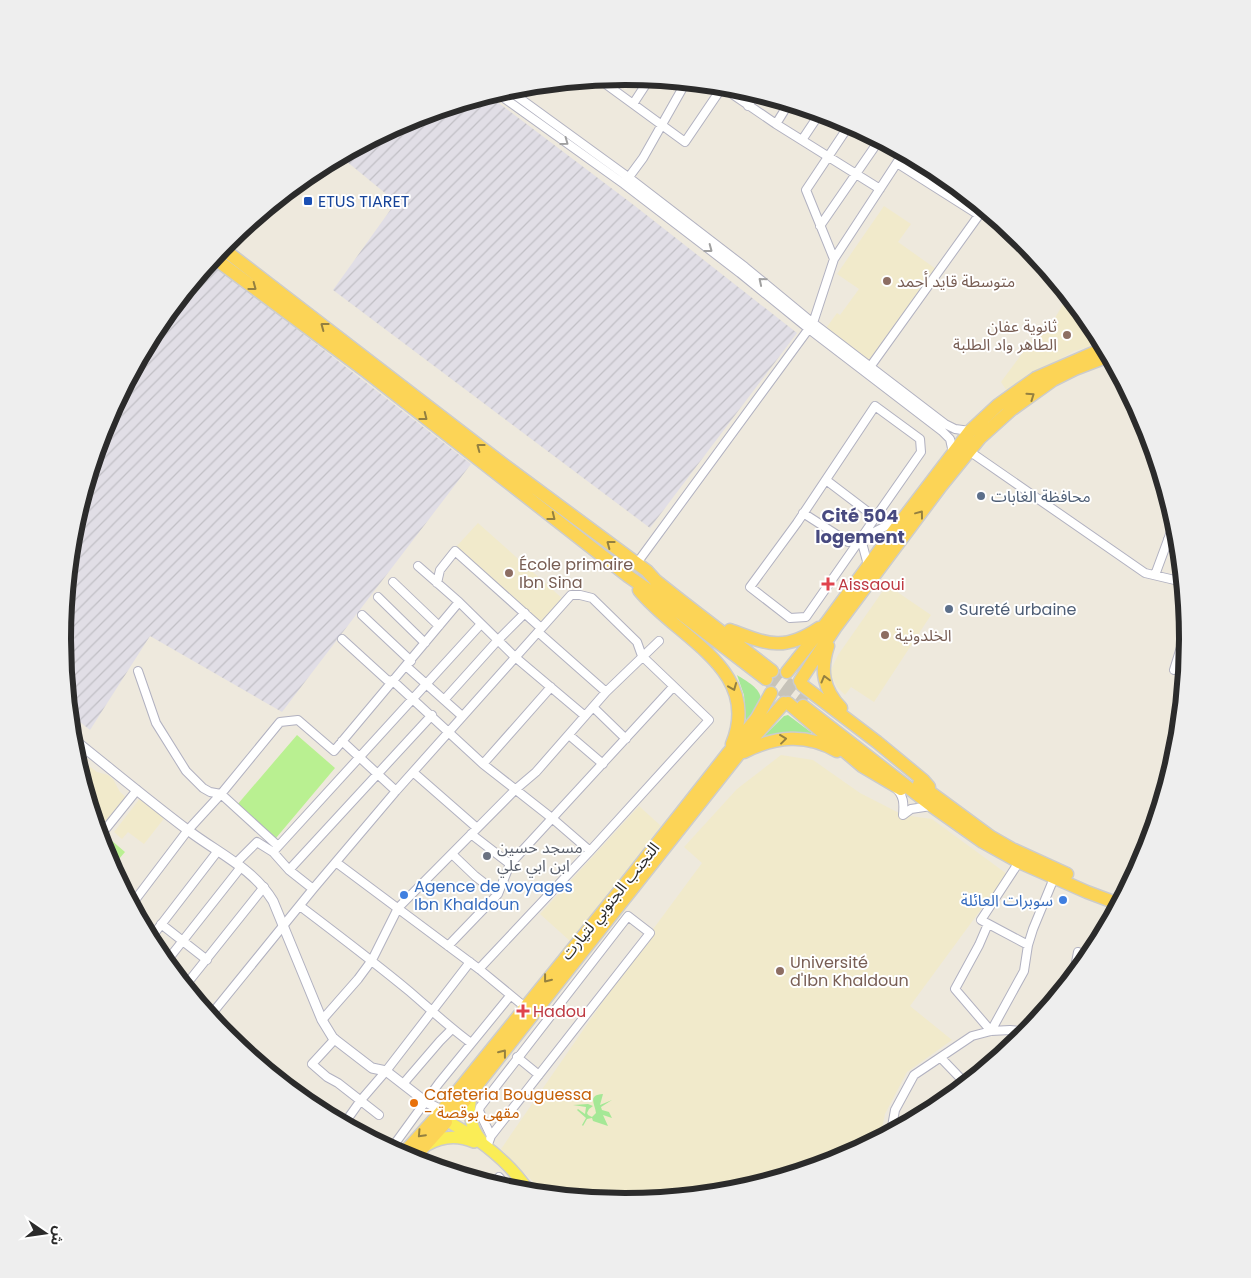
<svg xmlns="http://www.w3.org/2000/svg" width="1251" height="1278" font-family="Poppins,'Noto Sans Arabic',sans-serif">
<defs>
<pattern id="industrial-furrows" width="10" height="10" patternUnits="userSpaceOnUse" patternTransform="scale(1.25)"><rect width="10" height="10" fill="#e1dee6"/><path d="M-1 1l2-2M0 10L10 0M9 11l2-2" fill="none" stroke="#c1bfc5"/></pattern>
</defs>
<rect width="100%" height="100%" fill="#eee9dd"/>
<!-- industrial -->
<path fill="url(#industrial-furrows)" d="M488,95L635,206L797,333L650,528L333,290L396,202L340,156L410,119Z
M210,262L471,464L282,712L150,636L90,730L70,714L63,639L73,529L105,423L158,326Z"/>
<!-- education -->
<path fill="#f1eacb" d="M884,206L911,224L898,242L936,269L869,362L824,331L837,313L840,315L859,289L837,274Z
M1068,295L1094,326L1103,343L1074,351L1007,391L1001,382L1044,324L1050,327Z
M478,523L563,599L541,623L456,547Z
M887,585L931,615L874,702L851,687L845,695L837,687L830,672L838,655Z
M781,755L813,760L860,793L903,815L932,819L1007,874L910,1006L952,1040L907,1072L885,1114L880,1138L841,1159L735,1191L625,1202L545,1194L501,1149L648,936L702,863L684,847L737,789Z
M85,763L97,772L108,775L113,779L120,792L127,798L99,833L80,770Z
M141,797L166,816L144,844L128,832L122,839L114,832Z
M639,806L661,826L570,941L540,914Z"/>
<!-- grass -->
<path fill="#a5e896" d="M737,675C746,681 761,688 761,700L746,724L744,695Z
M788,715L812,733L786,732L762,738L784,716Z
M603,1094L600,1105L612,1100L601,1107L602,1110L609,1112L612,1118L603,1115L608,1126L593,1121L592,1118L587,1119L583,1126L582,1125L586,1118L577,1110L578,1109L585,1114L586,1107L573,1105L588,1104L593,1106L589,1109L587,1113L588,1115L592,1117L596,1113C595,1104 587,1095 603,1094Z"/>
<!-- pitch -->
<path fill="#b9f091" d="M297,735L335,768L276,838L237,805Z
M111,840L125,852L112,867L104,849Z"/>
<g fill="none" stroke-linecap="round" stroke-linejoin="round">
<!-- trunk-tunnel -->
<path stroke="#c7c3b9" stroke-width="12" stroke-dasharray="12 6" stroke-linecap="butt" d="M772,671L808,699
M766,679L803,706"/>
<!-- minor casing -->
<g stroke="#b1b1c0" stroke-width="10">
<path id="minor" d="M613,77L607,85L685,142L723,86
M719,85L776,124L880,189
M507,89L628,177L745,267L813,323L945,424L955,429L970,431
M497,93L624,184L740,273L809,329L942,431L950,439L953,453
M633,104L650,78
M748,106L756,93
M776,124L789,103
M802,140L820,113
M897,163L979,215
M626,181L643,158L686,82
M820,226L880,139
M834,259L806,190L850,124
M870,367L984,208
M875,406L920,439L921,452L806,617L790,618L750,587L797,523Z
M969,451L1145,573L1183,582
M826,480L876,518
M803,513L848,542L861,539L901,518
M861,539L868,565
M1168,539L1179,543
M637,563L813,323L834,259L904,152
M418,566L459,602L515,657L585,716
M1155,575L1175,521
M393,582L439,626
M437,583L440,570L455,551L541,628
M378,597L425,643
M362,615L411,661
M538,632L606,692
M342,639L387,680L393,681L483,764L551,687
M406,666L462,716
M1174,670L1187,628
M138,671L156,723L186,771L203,788L210,792L221,794L278,846
M444,700L498,640L525,613
M593,707L626,739
M569,735L603,764
M342,741L396,791
M77,762L86,751
M483,764L553,819L590,851
M413,772L477,828
M895,787C904,796 904,803 903,815L911,809L931,806
M471,834L510,864
M100,836L137,790
M273,852L289,870L313,889
M452,854L475,876L498,894
M1019,862L981,920L1028,945
M236,863L257,842L273,852L481,624
M337,863L479,969L525,1007
M289,870L432,715
M132,904L188,830L221,794L280,722L298,720L334,751L459,602
M300,906C337,934 374,962 409,991C430,1009 449,1027 471,1043
M161,924L207,960
M988,924L979,945L955,989L991,1031L1024,971L1028,945L1033,929L1054,878
M150,939L217,852
M448,946L498,894L510,864L673,687
M166,962L241,867
M1073,978L1078,952
M185,986L264,887
M210,1016L313,889L396,791L571,595H580L592,598L637,642L642,656L709,720L590,851L479,969
M322,1020L358,979L372,960L398,908L516,789L536,772L606,692L659,641
M335,1039L312,1064L327,1077L338,1083L379,1115
M517,1057L539,1075
M941,1058L966,1084
M403,1084L440,1041L452,1029
M344,1124L361,1100L386,1071L470,962
M891,1132L895,1110L914,1075L972,1036L991,1031L1010,1030L1028,1032
M487,1147L491,1136L479,1111L480,1107L628,916L650,933L491,1136
M391,1149L439,1083L510,996
M499,1177L510,1190"/>
</g>
<!-- tertiary casing -->
<g stroke="#b1b1c0" stroke-width="11">
<path id="tertiary" d="M72,738C111,769 149,801 189,831C218,853 254,869 273,901L322,1020L333,1038L372,1068L386,1071L426,1102L441,1110"/>
</g>
<!-- primary casing -->
<g stroke="#ccc" stroke-width="14">
<path id="primary" d="M473,1091C466,1108 470,1126 481,1140
M449,1122C481,1140 510,1162 530,1193
M427,1145C442,1136 458,1135 474,1142"/>
</g>
<!-- trunk casing -->
<g stroke="#ccc" stroke-width="15">
<path id="trunk" d="M222,248L504,465L647,571L656,581L680,600L772,671
M214,258L367,372L628,576L667,603L766,679
M639,590C677,638 763,669 732,744
M730,630C767,644 784,652 819,628
M828,646C820,670 823,689 841,708
M787,672L827,622L893,532L970,431L998,405L1036,378L1105,348
M800,681L835,628L941,486L980,438L1011,410L1053,380L1075,369L1109,356
M802,685L877,742L923,780L929,787
M788,703L862,766L901,789
M803,706L932,806L983,842L1019,862L1087,892L1119,904
M744,752C776,736 806,733 837,751
M919,784L991,837L1012,849L1067,874
M455,1113L738,755L784,703
M402,1155L440,1113L622,888L729,752L757,718L771,693
M412,1160L446,1122"/>
</g>
<!-- minor -->
<use href="#minor" stroke="#fff" stroke-width="8"/>
<!-- tertiary -->
<use href="#tertiary" stroke="#fff" stroke-width="9"/>
<!-- primary -->
<use href="#primary" stroke="#faed56" stroke-width="11"/>
<!-- trunk -->
<use href="#trunk" stroke="#fcd456" stroke-width="12"/>
</g>
<!-- one-way arrows -->
<defs><path id="oneway-chevron" d="M-2-3.5L2.5 0L-2 3.5" fill="none" stroke-width="1.6" stroke-linecap="round" stroke-linejoin="round" transform="scale(1.25)"/></defs>
<g stroke="#a0a0a0">
<use href="#oneway-chevron" transform="translate(565 142) rotate(36)"/>
<use href="#oneway-chevron" transform="translate(709 249) rotate(37)"/>
<use href="#oneway-chevron" transform="translate(762 281) rotate(-140)"/>
</g>
<g stroke="#948040">
<use href="#oneway-chevron" transform="translate(253 287) rotate(37)"/>
<use href="#oneway-chevron" transform="translate(324 326) rotate(-143)"/>
<use href="#oneway-chevron" transform="translate(1031 396) rotate(-35)"/>
<use href="#oneway-chevron" transform="translate(424 417) rotate(38)"/>
<use href="#oneway-chevron" transform="translate(480 447) rotate(-143)"/>
<use href="#oneway-chevron" transform="translate(920 514) rotate(-53)"/>
<use href="#oneway-chevron" transform="translate(552 517) rotate(38)"/>
<use href="#oneway-chevron" transform="translate(610 544) rotate(-143)"/>
<use href="#oneway-chevron" transform="translate(825 679) rotate(-105)"/>
<use href="#oneway-chevron" transform="translate(733 687) rotate(68)"/>
<use href="#oneway-chevron" transform="translate(783 739) rotate(-7)"/>
<use href="#oneway-chevron" transform="translate(547 979) rotate(128)"/>
<use href="#oneway-chevron" transform="translate(503 1053) rotate(-52)"/>
<use href="#oneway-chevron" transform="translate(421 1134) rotate(133)"/>
</g>
<!-- markers -->
<rect fill="#1a4fb4" stroke="#fff" stroke-width="2" x="303" y="196" width="10" height="10" rx="2.5"/>
<g fill="#8d6e63" stroke="#fff" stroke-width="2">
<circle cx="887" cy="281" r="5"/>
<circle cx="1067" cy="335" r="5"/>
<circle cx="509" cy="573" r="5"/>
<circle cx="885" cy="635" r="5"/>
<circle cx="780" cy="971" r="5"/>
</g>
<g fill="#5c6f8a" stroke="#fff" stroke-width="2">
<circle cx="981" cy="496" r="5"/>
<circle cx="949" cy="609" r="5"/>
</g>
<g fill="#e0444e" stroke="#fff" stroke-width="2">
<path d="M825.5 576.5h5v5h5v5h-5v5h-5v-5h-5v-5h5z"/>
<path d="M520.5 1003.5h5v5h5v5h-5v5h-5v-5h-5v-5h5z"/>
</g>
<circle fill="#6b7280" stroke="#fff" stroke-width="2" cx="487" cy="856" r="5"/>
<g fill="#3f7fe0" stroke="#fff" stroke-width="2">
<circle cx="404" cy="895" r="5"/>
<circle cx="1063" cy="900" r="5"/>
</g>
<circle fill="#e8710a" stroke="#fff" stroke-width="2" cx="414" cy="1103" r="5"/>
<g text-anchor="middle" dominant-baseline="central" stroke-width="4" stroke-linejoin="round" paint-order="stroke">
<!-- transit labels -->
<g font-size="16" fill="#164399" stroke="#fff" text-anchor="start">
<text x="318" y="201">ETUS TIARET</text>
</g>
<!-- education labels -->
<g font-size="16" fill="#785e54" stroke="#fff" text-anchor="start">
<text x="897" y="281">متوسطة قايد أحمد</text>
<text x="1057" y="326" text-anchor="end">ثانوية عفان<tspan x="1057" dy="18">الطاهر واد الطلبة</tspan></text>
<text x="519" y="564">École primaire<tspan x="519" dy="18">Ibn Sina</tspan></text>
<text x="895" y="635">الخلدونية</text>
<text x="790" y="962">Université<tspan x="790" dy="18">d'Ibn Khaldoun</tspan></text>
</g>
<!-- service labels -->
<g font-size="16" fill="#4e5e75" stroke="#fff" text-anchor="start">
<text x="991" y="496">محافظة الغابات</text>
<text x="959" y="609">Sureté urbaine</text>
</g>
<!-- health labels -->
<g font-size="16" fill="#be3a42" stroke="#fff" text-anchor="start">
<text x="838" y="584">Aissaoui</text>
<text x="533" y="1011">Hadou</text>
</g>
<!-- worship labels -->
<g font-size="16" fill="#5b616d" stroke="#fff" text-anchor="start">
<text x="497" y="847">مسجد حسين<tspan x="497" dy="18">ابن ابي علي</tspan></text>
</g>
<!-- shop labels -->
<g font-size="16" fill="#366cbe" stroke="#fff" text-anchor="start">
<text x="414" y="886">Agence de voyages<tspan x="414" dy="18">Ibn Khaldoun</tspan></text>
<text x="1053" y="900" text-anchor="end">سوبرات العائلة</text>
</g>
<!-- street labels -->
<g font-size="16" fill="#2b2b2b" stroke="#fff">
<text transform="translate(610 901) rotate(-51)">التجنب الجنوبي لتيارت</text>
</g>
<!-- food labels -->
<g font-size="16" fill="#c56008" stroke="#fff" text-anchor="start">
<text x="424" y="1094">Cafeteria Bouguessa<tspan x="424" dy="18">- مقهى بوقصة</tspan></text>
</g>
<!-- neighbourhood labels -->
<g font-size="18" font-weight="bold" fill="#484a80" stroke="#fff">
<text x="860" y="515">Cité 504<tspan x="860" dy="21">logement</tspan></text>
</g>
</g>
<!-- crop -->
<path d="M0 0H1251V1278H0ZM71 639a554 554 0 1 1 1108 0a554 554 0 1 1-1108 0Z" fill="#eee" fill-rule="evenodd"/>
<path fill="none" stroke="#2b2b2b" stroke-width="6" d="M71 639a554 554 0 1 1 1108 0a554 554 0 1 1-1108 0Z"/>
<!-- north arrow -->
<g transform="translate(45 1233) rotate(103)" stroke="#ffffff" stroke-width="4" paint-order="stroke">
<path d="M0-4L9 19L0 12L-9 19Z" fill="#2b2b2b"/>
<text y="-8" font-size="14" font-weight="bold" text-anchor="middle" fill="#2b2b2b">ش</text>
</g>
</svg>
